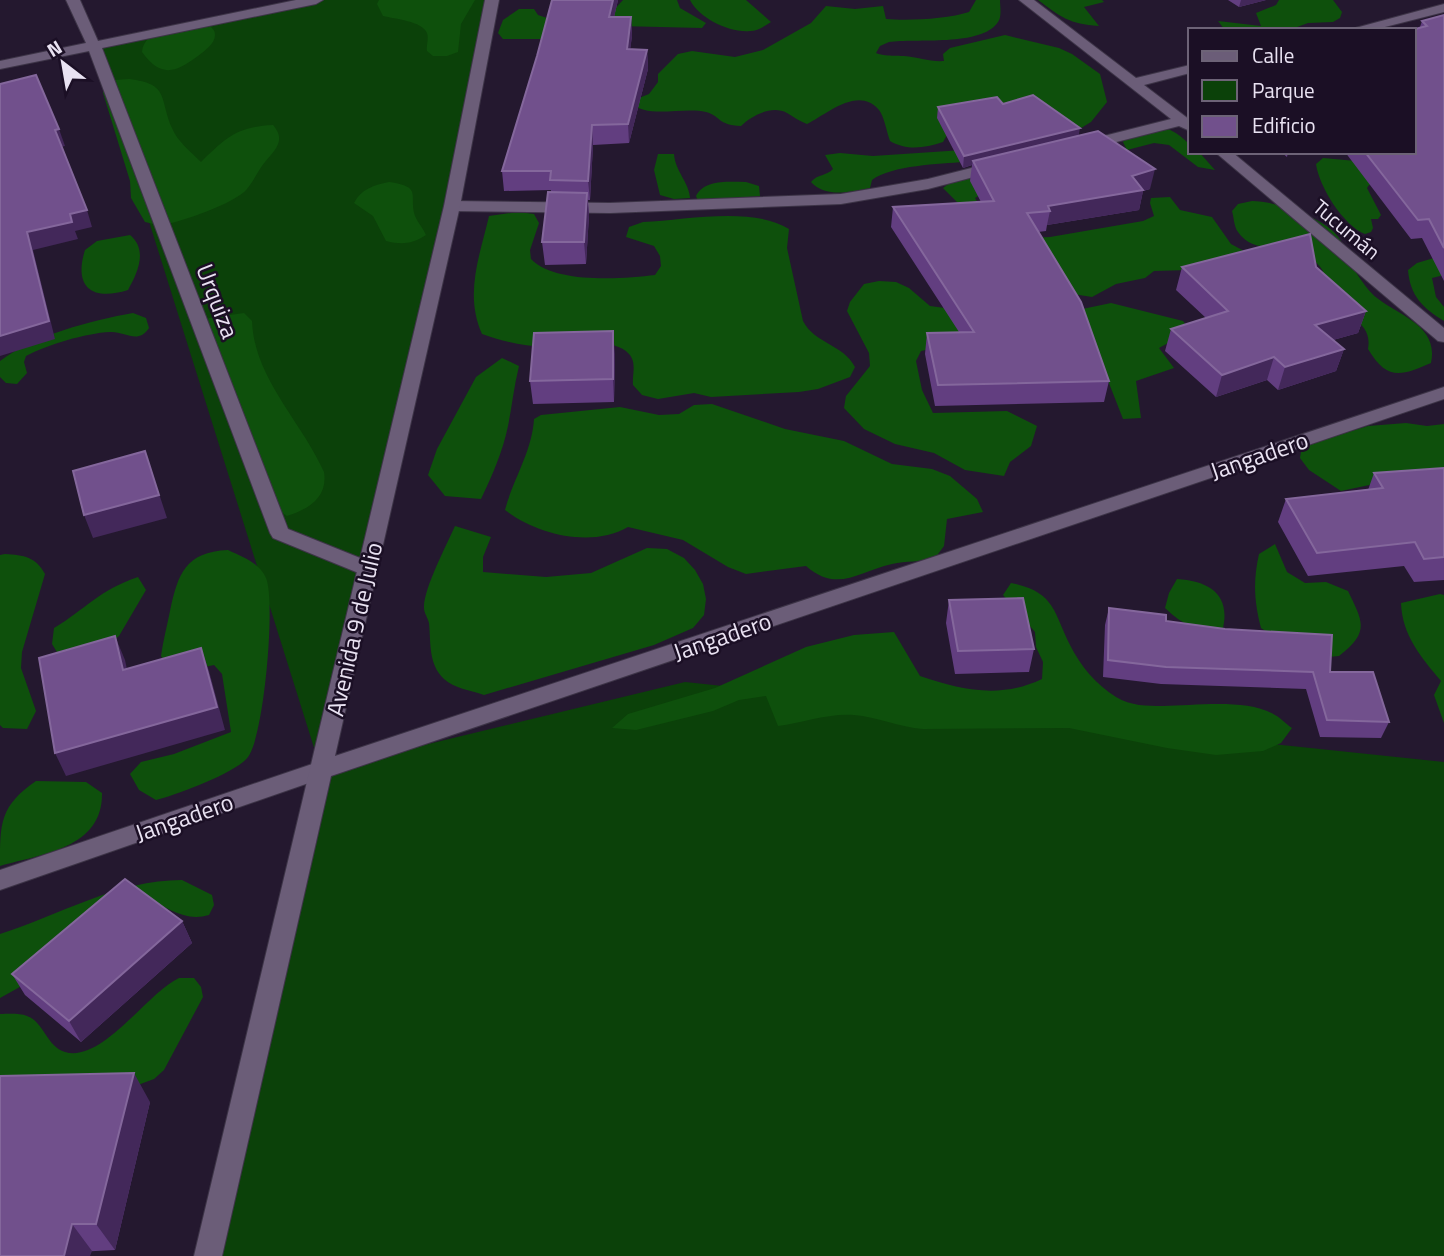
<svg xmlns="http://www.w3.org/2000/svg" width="1444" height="1256" font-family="'Titillium Web',sans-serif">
<rect width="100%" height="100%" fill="#24182f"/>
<!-- green -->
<path fill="#0b4109" d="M316,0H492L321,770L685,682L1444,762V1256H208L321,770L94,46Z"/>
<!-- forest -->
<path fill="#0e500c" d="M379,0H475L461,24L458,52L447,56H433L427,51C426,46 429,39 427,33C422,21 395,19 383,16L377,4Z
M623,0H677L680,8L706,23L702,28L619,26L610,14Z
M690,0H746L771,22C765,26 758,31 750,31C729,33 699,18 690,0Z
M976,0H1000C1000,7 1002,16 998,22C982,47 915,38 889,42L880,46L876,53C887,57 893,55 904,56C918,57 930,62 944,61L943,54L950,48L1005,35L1059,48L1072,54L1100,74L1107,102L1091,122L1073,133L1025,101L995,104L947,135L943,142C925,148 907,151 890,141C887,133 884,116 879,110C858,85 826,115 807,124C799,121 794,117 787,113C772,105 752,115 741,126C717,125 721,116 706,112C682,106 649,120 629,102L649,94L658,82V74L678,54L692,51L735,57L763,50L811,23L826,6L855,9L883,6L886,19C908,21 948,19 969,12Z
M1038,0H1102L1104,2L1084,7L1099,26C1069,24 1061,17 1038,0Z
M1279,0H1333L1342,12L1340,18L1333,22L1308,23L1289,30H1225L1218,21L1261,26L1256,13L1276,5Z
M519,9H534L538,15L550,19L543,39H503L498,33L503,20Z
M205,23C209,26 215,28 215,35C215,44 204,51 198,56C175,73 161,78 142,52C144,27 185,25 205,23Z
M129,79C170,84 159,98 172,128C177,141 191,152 201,162C226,138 236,127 273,125C286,140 276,149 265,162C258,170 254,181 247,189C236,203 179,223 161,225C156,225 151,223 145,222L131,198L130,181L103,93V86L115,80Z
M1147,125C1165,125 1178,132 1190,145V152H1199L1215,170L1198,167L1169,145L1154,143L1127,150L1123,142L1127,134Z
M963,150L964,162C940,164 892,165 872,180L870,188C851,192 825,198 811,182C817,174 827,176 833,169L825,155L840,153L873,156Z
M658,154H674C675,171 689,182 690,198L674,199L660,195L654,170Z
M1323,158L1367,162L1391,184L1369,185L1367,188L1381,215L1378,219H1371L1373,228L1371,232L1365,234C1344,226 1319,187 1316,164Z
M972,178L982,194L975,198L980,206L959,204L943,188L955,179Z
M389,182C424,187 408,196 415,216C418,223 423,228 426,235C412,244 402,245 386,241L373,216L354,203C361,189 374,185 389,182Z
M746,182L759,186L760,196L698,201L696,196C705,179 728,182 746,182Z
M1170,197L1180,210L1212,217L1231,244L1259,259L1189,270L1154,271L1145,278L1116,284L1092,297L1073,294L1029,238L1050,237L1143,221L1154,216L1150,203L1151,198Z
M1252,201C1277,202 1308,213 1328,227C1347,241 1347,260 1359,277C1364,284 1370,293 1377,298C1400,316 1439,326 1431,363C1401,376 1387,381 1368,349C1373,320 1345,319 1329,300C1325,295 1322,286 1319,280L1323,271C1301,236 1256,260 1238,232C1234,227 1234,218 1232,211L1238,204Z
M518,212L534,214L539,223L530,250L531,259C555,284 622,279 655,275L661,266L660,256L654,246L626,237L629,227L643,222C686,220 752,206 789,229L787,248L803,321C815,344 843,344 855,367L850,377L818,389L799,392L711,397L694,393L658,399L642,395L633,385C632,374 637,363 629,354C612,335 568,347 545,347C524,346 501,341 482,334C464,294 480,255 489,216Z
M130,235C148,250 138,272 128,290C93,301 73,288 85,250L97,241Z
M1444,255V275L1432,278L1436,297L1444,307V321C1423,308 1410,296 1408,270L1417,263Z
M879,281L896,282L909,288L930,306L997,315L935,348L921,351L916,361L922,390L933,413L1007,411L1037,426L1031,446L1010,462L1004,476L965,470L934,453L895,444L864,429L844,408L846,396L870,366L869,353L847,311L850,302L864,284Z
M1111,303L1183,321L1190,331L1159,348L1174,368L1136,381L1141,418L1123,419L1105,373L1068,312Z
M133,313L146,318L149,328C138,345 125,331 110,332C86,333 47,345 26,356L24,362L27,373L17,384L6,383L0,377V361C33,336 92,320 133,313Z
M244,313L252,321C254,378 302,422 324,472C328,497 309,509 287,516L275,508L199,329L209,318Z
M502,358L519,366C514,386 512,406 508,426C503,451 492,476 481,499L445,496L428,475L437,449L476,377Z
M712,404L785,429L844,441L892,464L932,469L950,476L977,499L983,512L947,519L944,546L935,558C921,562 906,561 892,564C858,572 837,593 806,566L746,574L728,567L683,540L628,527C592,548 537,535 505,510C513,479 532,452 534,419L541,415L620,407L659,415L679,414L694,405Z
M1406,423L1427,426L1444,424V493L1374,484L1341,491L1309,470L1300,458L1302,446L1368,426Z
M455,526L491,537L483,557V572L546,577L591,573L647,548L667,549L684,558L695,570L703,584L706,599L704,615L693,628L654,645L484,695C473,691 453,688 444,679C428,664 431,642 429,623C428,618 424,613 424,608C423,590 447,544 455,526Z
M1275,544L1287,572L1305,583L1326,582L1348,591C1363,622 1370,632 1339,656L1317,658L1279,640L1261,628C1254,601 1253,581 1259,554Z
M228,550C242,557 259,562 266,578C276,601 264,737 248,757C236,773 176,795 156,800L139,790L130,774L141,762L174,754L231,732L222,674L214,665L173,674L161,656C163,641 167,626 170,611C178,574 185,552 228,550Z
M5,554C24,555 36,557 45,574L22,652L21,668L36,711L27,729L3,728L0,725V555Z
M138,577L146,590L119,636L103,648L60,657L52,644L54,628C86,609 99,590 138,577Z
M1177,579C1211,581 1232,596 1222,632C1197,632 1183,625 1165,608L1169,593Z
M1011,583C1055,592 1053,611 1070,645C1081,667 1096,684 1116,697C1131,706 1147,706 1163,706C1195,706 1247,698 1275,715C1281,718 1286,724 1292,728L1281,743L1263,751L1216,755L1167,748L1069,728L923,729C899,727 877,717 854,715C828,713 803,723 778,726L766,696L739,700L713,711L636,730L612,728L628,714L715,688L806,647L854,635L894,632L920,676C962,690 1000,699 1042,679L1043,662L1036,647L1035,632L1003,595Z
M1440,594L1444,595V723L1434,695L1441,681C1421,657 1402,635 1401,603Z
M36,781L86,782L102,793C103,848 43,854 0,866C0,822 0,806 36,781Z
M182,880L212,895L214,905L209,915C185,922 168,908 147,898L18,988L0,998V934C60,915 117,880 182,880Z
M179,978H194L201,987L203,997L164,1070L154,1079L127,1089L0,1091V1014C8,1014 20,1013 27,1016C44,1022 47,1047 65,1052C102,1063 147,993 179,978Z"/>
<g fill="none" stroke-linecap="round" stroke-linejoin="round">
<!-- street casing -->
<g stroke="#3d3447" stroke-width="2">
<path id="street" d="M66,0H80L98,41L296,0H323L316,4L102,48L288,529L375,564L378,569L375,574H361L273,538L270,533L89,51L0,69V61L86,43Z
M1019,0H1034L1136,78L1190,65V73L1144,85L1190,120V131L1179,126L1081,151L1076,149L1073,146L1076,143L1171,119Z
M1444,4V12L1373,30H1348Z
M1215,152H1232L1444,328V342L1438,341Z
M999,161L1007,166L1004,169L928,189L841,204L610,213L452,211L444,206L452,201L610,203L841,194L928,179Z
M321,761L329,764L332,770L329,776L0,890V870Z"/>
</g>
<!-- secondary casing -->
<g stroke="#3d3447" stroke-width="2">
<path id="secondary" d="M485,0H499L460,206L335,756L1444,387V399L331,776L222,1256H194L444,206Z"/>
</g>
<!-- street -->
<use href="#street" fill="#6b5d78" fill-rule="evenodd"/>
<!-- secondary -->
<use href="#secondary" fill="#6b5d78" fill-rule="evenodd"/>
</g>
<!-- wall -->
<path fill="#623e80" d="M552,0H618L614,17H631L632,36L630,49L647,50L648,69L629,143L593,145L590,200H588L589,215L586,264L545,265L542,242L551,190L504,191L502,171L537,56Z
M1228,0H1266L1239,7Z
M1444,15V281L1422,238L1411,239L1345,152H1414L1420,27L1422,21Z
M1003,104L1079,135L1150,189L1143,191L1139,210L1047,225L1046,231L1038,232L1109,381L1104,402L935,406L925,354L927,333L959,332L891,227L893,207L981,202L970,181L972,165L963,168L937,118L938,107Z
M1281,152H1288L1287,157Z
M1182,267H1316L1366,311L1358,333L1333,340L1344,349L1336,371L1278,390L1267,380L1216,397L1165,351L1171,329L1206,318L1176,290Z
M615,354L614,402L533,404L530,381Z
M1444,468V580L1414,582L1404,566L1308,576L1278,522L1286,499L1368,490L1374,473Z
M949,600L1034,649L1029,672L955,674L946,623Z
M1109,608L1166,621L1330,672L1389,722L1381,738L1320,737L1306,689L1161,684L1103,677L1105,625Z
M182,921L192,943L81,1042L25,995L12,974Z
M150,1102L115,1250L0,1256Z"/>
<!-- shaded-wall -->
<path fill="#43285a" d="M613,0H618L610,35L609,17Z
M1241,0H1266L1239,7Z
M631,17L632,36L628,68L627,49Z
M647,50L648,69L629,143L628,124Z
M592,125L593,145L590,200L588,181Z
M1080,128L1078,139L973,161L972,165L963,168L964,156Z
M59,129L65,146L60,147L55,130Z
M1155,169L1150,189L1143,191L1139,210L1047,225L1050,211L1048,206L1132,176Z
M587,193L589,215L586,264L584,242Z
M87,210L92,227L75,231L78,239L33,250L55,339L0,356V336L27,232L70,214Z
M1366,311L1358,333L1308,347L1315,325Z
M613,331L615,354L614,402L613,379Z
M1344,349L1336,371L1278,390L1285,367Z
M1274,357L1267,380L1216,397L1222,375Z
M145,451L167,518L93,538L84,515Z
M115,636L125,660L132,693L123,670Z
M201,648L209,671L225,730L66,776L55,753Z
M182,921L192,943L81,1042L69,1021Z
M134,1073L150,1102L115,1250L96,1224Z
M72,1224L92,1251L90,1256H64Z"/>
<!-- building -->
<path fill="#71508c" stroke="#84679c" stroke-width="2" d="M552,0H613L609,17H631L627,49L647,50L628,124L592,125L588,181L550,180L551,171H502L537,56Z
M1444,15V248L1429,219L1418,220L1365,152H1414L1415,36L1414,30H1411L1427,26L1422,21Z
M36,75L59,129L55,130L87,210L70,214L72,222L27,232L49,321L0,336V84Z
M1033,95L1080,128L964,156L938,107L997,97L1003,104Z
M1098,131L1155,169L1132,176L1143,190L1048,206L1050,211L1027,213L1081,302L1109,381L938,385L927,333L974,332L893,207L994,201L973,161Z
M548,192L587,193L584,242H542Z
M1310,234L1316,267L1366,311L1315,325L1344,349L1285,367L1274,357L1222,375L1171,329L1228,311L1182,267Z
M613,331V379L530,381L534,333Z
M145,451L159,495L84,515L73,471Z
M1444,468V557L1424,559L1415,542L1317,553L1286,499L1383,488L1374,473Z
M1023,598L1034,649L958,651L949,600Z
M1109,608L1166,615V621L1225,629L1332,635L1330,672H1373L1389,722L1327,720L1313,672L1166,667L1108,660Z
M115,636L123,670L201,648L217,707L55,753L39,658Z
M125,879L182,921L69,1021L12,974Z
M134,1073L96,1224H72L64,1256H0V1076Z"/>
<g text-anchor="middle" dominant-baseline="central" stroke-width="5" stroke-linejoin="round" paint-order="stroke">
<!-- far-street labels -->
<g font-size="21" fill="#e9e2f2" stroke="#1b0f25">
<text transform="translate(1347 229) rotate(40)">Tucumán</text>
</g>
<!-- street labels -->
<g font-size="24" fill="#e9e2f2" stroke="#1b0f25">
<text transform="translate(218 301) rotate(69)">Urquiza</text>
<text transform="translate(1259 455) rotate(-19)">Jangadero</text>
<text transform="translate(354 629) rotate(-77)">Avenida 9 de Julio</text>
<text transform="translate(722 636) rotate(-19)">Jangadero</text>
<text transform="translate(184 817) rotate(-19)">Jangadero</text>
</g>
</g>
<!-- legend -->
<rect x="1188" y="28" width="228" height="126" fill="#1b0f25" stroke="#6d6377" stroke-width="2"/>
<rect x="1202" y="51" width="35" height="10" fill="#6b5d78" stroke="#6d6377" stroke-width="2"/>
<text x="1252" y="63" font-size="21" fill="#e9e2f2">Calle</text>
<rect x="1202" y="80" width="35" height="21" fill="#0b4109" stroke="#6d6377" stroke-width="2"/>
<text x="1252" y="98" font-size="21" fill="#e9e2f2">Parque</text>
<rect x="1202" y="116" width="35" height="21" fill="#71508c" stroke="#6d6377" stroke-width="2"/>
<text x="1252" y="133" font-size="21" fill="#e9e2f2">Edificio</text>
<!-- north arrow -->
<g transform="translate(63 63) rotate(329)" stroke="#1b0f25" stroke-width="5" paint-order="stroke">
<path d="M0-5L12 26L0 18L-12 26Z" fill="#e9e2f2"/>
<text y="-10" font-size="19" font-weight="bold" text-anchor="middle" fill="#e9e2f2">N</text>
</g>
</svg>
